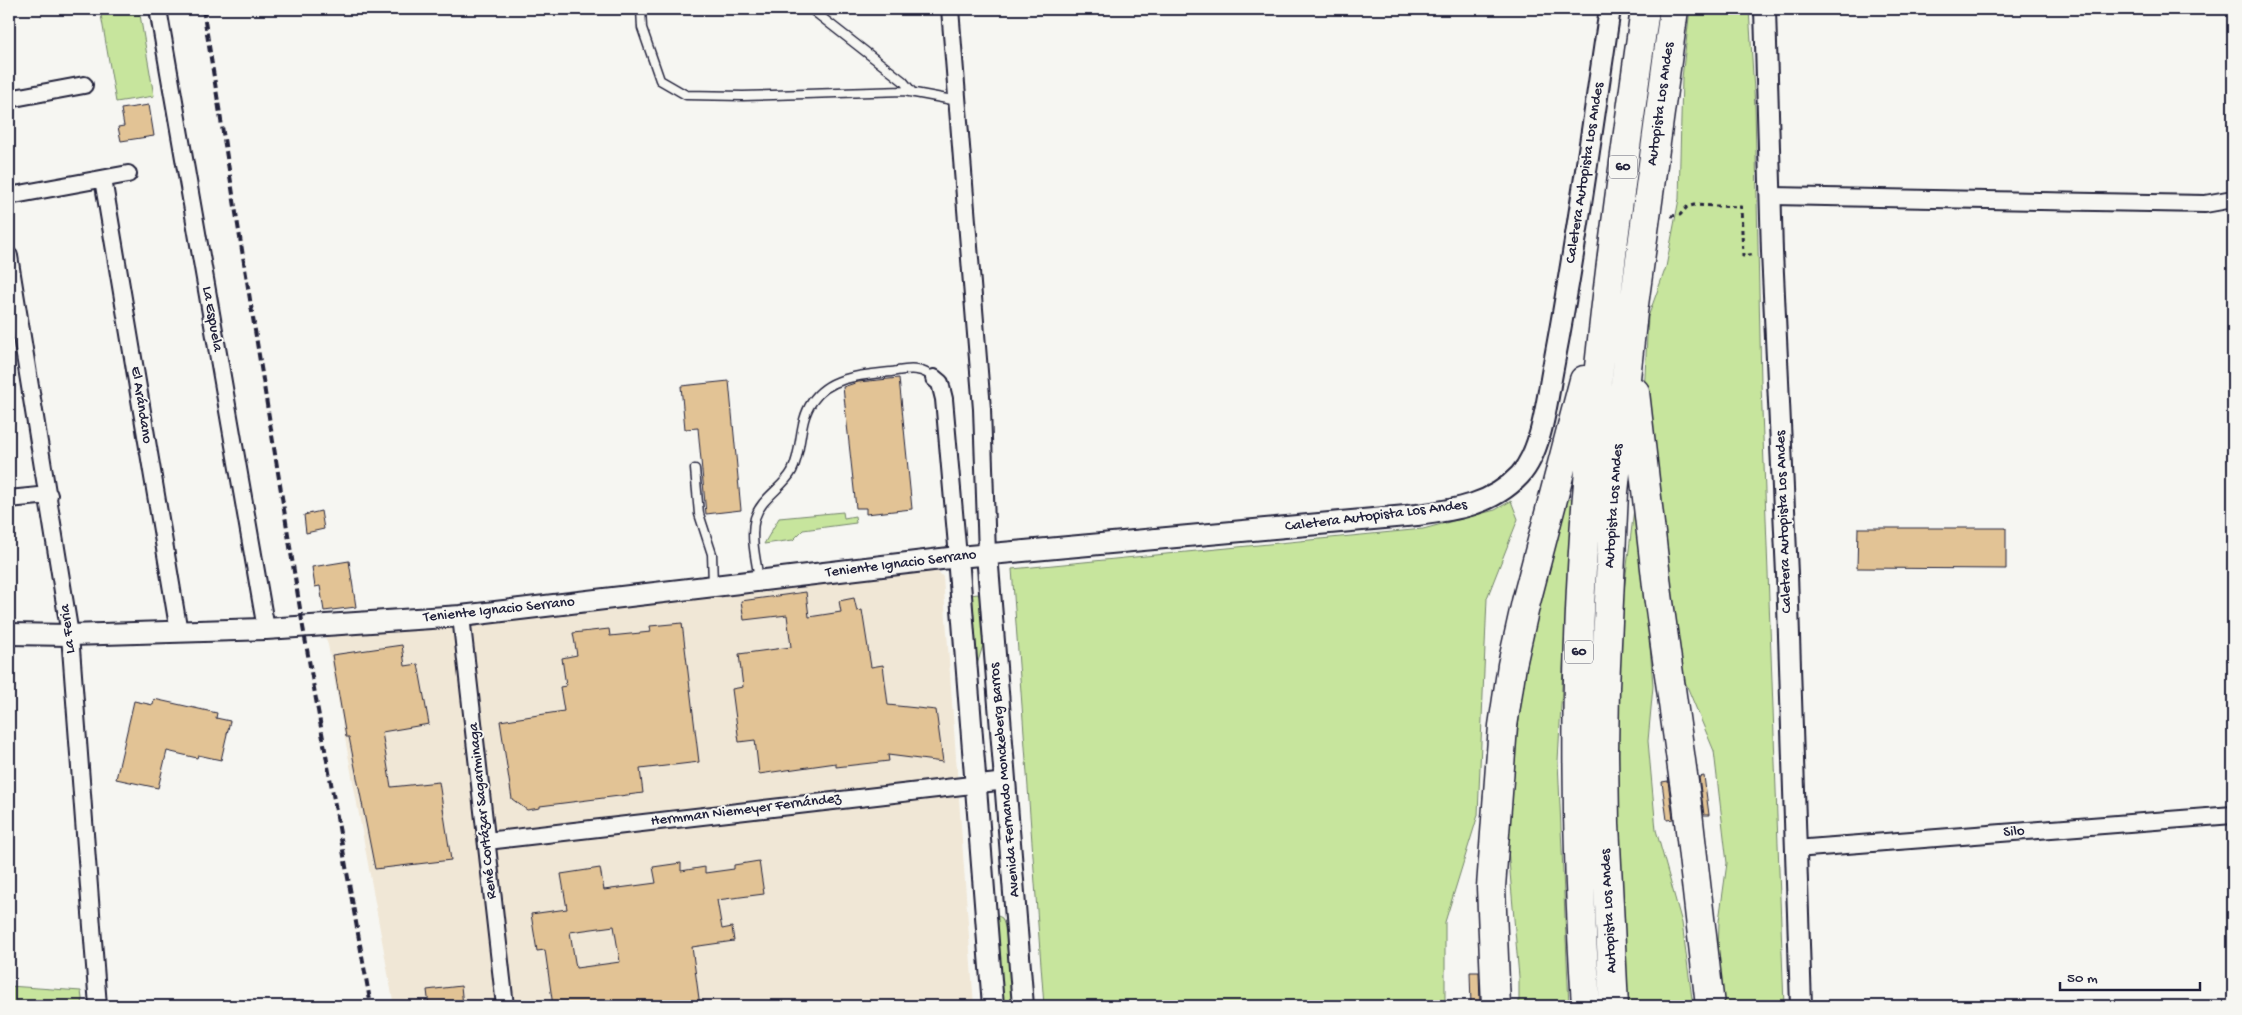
<svg xmlns="http://www.w3.org/2000/svg" width="2242" height="1015" font-family="'Gochi Hand',sans-serif">
<rect width="100%" height="100%" fill="#f6f6f2"/>
<filter id="ink" filterUnits="userSpaceOnUse"><feTurbulence type="fractalNoise" baseFrequency=".02" numOctaves="2"/><feDisplacementMap in="SourceGraphic" scale="10" xChannelSelector="R" yChannelSelector="G"/><feConvolveMatrix kernelMatrix="1 2 1 2 8 2 1 2 1" color-interpolation-filters="sRGB"/></filter>
<g filter="url(#ink)">
<!-- built -->
<path fill="#f0e7d6" d="M935,568L943,577L974,1006H394L328,645L325,637Z"/>
<!-- green -->
<path fill="#c7e59d" stroke="#74846c" d="M100,9H139L154,96L116,102Z
M1690,9H1749L1755,108L1761,383L1784,1006H1718L1717,993L1719,921L1727,863L1714,751L1671,648L1644,394L1648,317L1666,267L1679,199L1682,78Z
M1562,499H1572L1558,761L1569,1006H1519V977L1508,849L1514,755L1532,625Z
M1511,501L1518,519L1487,598L1478,815L1445,922V1006H1044L1012,569L1423,529L1495,510Z
M1634,509L1642,540L1653,686L1648,741L1656,830L1682,923L1693,1006H1626L1613,680Z
M843,512L844,518L855,516L856,523L803,530L793,540L764,544L779,518Z
M978,594L981,599L984,642L976,668L970,595Z
M994,914L1002,918L1008,935L1013,1006H1001Z
M9,986L81,991L83,1006H9Z"/>
<!-- building -->
<path fill="#e2c395" stroke="#22223b" fill-rule="evenodd" d="M149,105L154,136L121,141L118,127L124,126L121,109Z
M899,378L912,509L866,514V508H856L843,387L858,382Z
M729,381L741,510L706,514L698,428L685,429L681,386Z
M321,511L324,529L306,533L304,515Z
M1858,528H2006V569L1857,568Z
M349,561L356,607L324,611L320,586L315,587L312,567Z
M806,592L809,617L841,612L839,601L854,598L857,611L862,610L871,667L883,665L888,705L936,710L943,762L888,755L889,761L836,767V763L759,774L755,740L739,742L732,689L743,687L739,654L791,647L787,615L744,620L741,601Z
M682,623L699,762L640,769L643,793L540,806V808L527,810L512,799L500,721L564,711L560,687L566,686L562,658L577,655L573,633L609,629L610,636L651,632L650,626Z
M402,645L405,666L418,664L429,724L382,732L391,787L439,782L451,860L375,869L349,737H346L332,655Z
M154,699L217,713L216,718L230,721L221,760L198,755L197,758L167,751L158,788L116,779L134,701L153,705Z
M1704,776L1709,815H1704L1699,777Z
M1668,781L1673,819L1667,820L1662,782Z
M759,861L764,894L717,900L722,929L732,927L734,941L692,947L700,1006H553L545,950L537,951L531,914L567,909L561,874L600,868L604,890L656,883L653,867L681,863V871L705,867V873L734,869V865ZM614,926L620,962L576,968L570,932Z
M1470,972H1479L1480,1006H1471Z
M461,986L463,1006H429L427,990Z"/>
<g fill="none" stroke-linecap="round" stroke-linejoin="round">
<!-- service casing -->
<g stroke="#22223b" stroke-width="11">
<path id="service" d="M641,9L642,28L660,80L686,95L743,96L904,91L958,101
M811,9L903,81L913,93
M695,469L699,514L712,554L713,584
M759,579C756,560 750,537 755,518C761,498 783,488 792,471C803,449 798,422 812,402C829,376 863,375 891,372C899,371 909,368 917,370C924,371 929,374 934,378"/>
</g>
<!-- minor casing -->
<g stroke="#22223b" stroke-width="20">
<path id="minor" d="M158,9L266,629
M950,9L982,409L987,554
M9,99L84,85
M103,179L179,632
M9,196L128,174
M1771,196L2205,204L2233,199
M9,256L70,635L98,1006
M934,378L940,383L944,399L958,557
M9,499L49,495
M461,616L505,1006
M487,841L1006,781
M1795,849L2233,815"/>
</g>
<!-- tertiary casing -->
<g stroke="#22223b" stroke-width="24">
<path id="tertiary" d="M1765,9L1772,252L1787,574L1801,1006
M987,554L1023,1006
M958,557L993,1006
M9,634L70,635L266,629L461,616L958,557L1417,515C1455,510 1492,505 1520,475C1542,451 1547,399 1553,368C1576,249 1592,128 1610,9"/>
</g>
<!-- motorway casing -->
<g stroke="#22223b" stroke-width="31">
<path id="motorway" d="M1635,392L1658,595L1687,804L1710,1006
M1496,1006L1491,887L1503,726L1512,665L1526,602L1584,380
M1586,1006C1575,832 1573,657 1588,483C1601,324 1623,167 1645,9
M1614,1006L1605,824L1604,753L1605,687L1614,492L1633,312L1674,9"/>
</g>
<!-- path -->
<path stroke="#22223b" stroke-width="3" stroke-dasharray="4 4" stroke-linecap="butt" d="M1671,216L1680,215L1687,207L1694,205L1741,207L1743,256L1755,254"/>
<!-- service -->
<use href="#service" stroke="#f6f6f2" stroke-width="8"/>
<!-- minor -->
<use href="#minor" stroke="#f6f6f2" stroke-width="16"/>
<!-- tertiary -->
<use href="#tertiary" stroke="#f6f6f2" stroke-width="20"/>
<!-- motorway -->
<use href="#motorway" stroke="#f6f6f2" stroke-width="28"/>
<!-- rail -->
<path stroke="#22223b" stroke-width="4" stroke-dasharray="8 4" stroke-linecap="butt" d="M203,9L303,627L371,1006"/>
</g>
</g>
<g text-anchor="middle" dominant-baseline="central" stroke-width="4" stroke-linejoin="round" paint-order="stroke">
<!-- shield labels -->
<g fill="#f6f6f2" stroke="#626272" stroke-width="1">
<rect x="1609" y="155.5" width="28" height="23" rx="4"/>
<rect x="1565" y="640.5" width="28" height="23" rx="4"/>
</g>
<g font-size="14" font-weight="bold" fill="#22223b">
<text x="1623" y="167">60</text>
<text x="1579" y="652">60</text>
</g>
<!-- street labels -->
<g font-size="15" fill="#22223b" stroke="#f6f6f2">
<text transform="translate(1661 104) rotate(-82)">Autopista Los Andes</text>
<text transform="translate(1585 173) rotate(-81)">Caletera Autopista Los Andes</text>
<text transform="translate(212 319) rotate(80)">La Espuela</text>
<text transform="translate(141 405) rotate(81)">El Arándano</text>
<text transform="translate(1614 506) rotate(-86)">Autopista Los Andes</text>
<text transform="translate(1376 516) rotate(-7)">Caletera Autopista Los Andes</text>
<text transform="translate(1784 522) rotate(-92)">Caletera Autopista Los Andes</text>
<text transform="translate(901 564) rotate(-7)">Teniente Ignacio Serrano</text>
<text transform="translate(499 610) rotate(-6)">Teniente Ignacio Serrano</text>
<text transform="translate(68 629) rotate(-97)">La Feria</text>
<text transform="translate(1005 780) rotate(-95)">Avenida Fernando Monckeberg Barros</text>
<text transform="translate(746 810) rotate(-7)">Hermman Niemeyer Fernández</text>
<text transform="translate(483 811) rotate(-96)">René Cortázar Sagarminaga</text>
<text transform="translate(2014 832) rotate(-4)">Silo</text>
<text transform="translate(1609 911) rotate(-93)">Autopista Los Andes</text>
</g>
</g>
<!-- margin -->
<rect width="2242" height="1015" fill="none" stroke="#f6f6f2" stroke-width="30"/>
<rect x="15" y="15" width="2212" height="985" fill="none" stroke="#22223b" stroke-width="2" filter="url(#ink)"/>
<!-- scale -->
<path d="M2060 982v8h140v-8" fill="none" stroke="#22223b" stroke-width="2.5"/>
<text x="2067" y="982" font-size="15" fill="#22223b" stroke="#f6f6f2" stroke-width="4" paint-order="stroke">50 m</text>
</svg>
